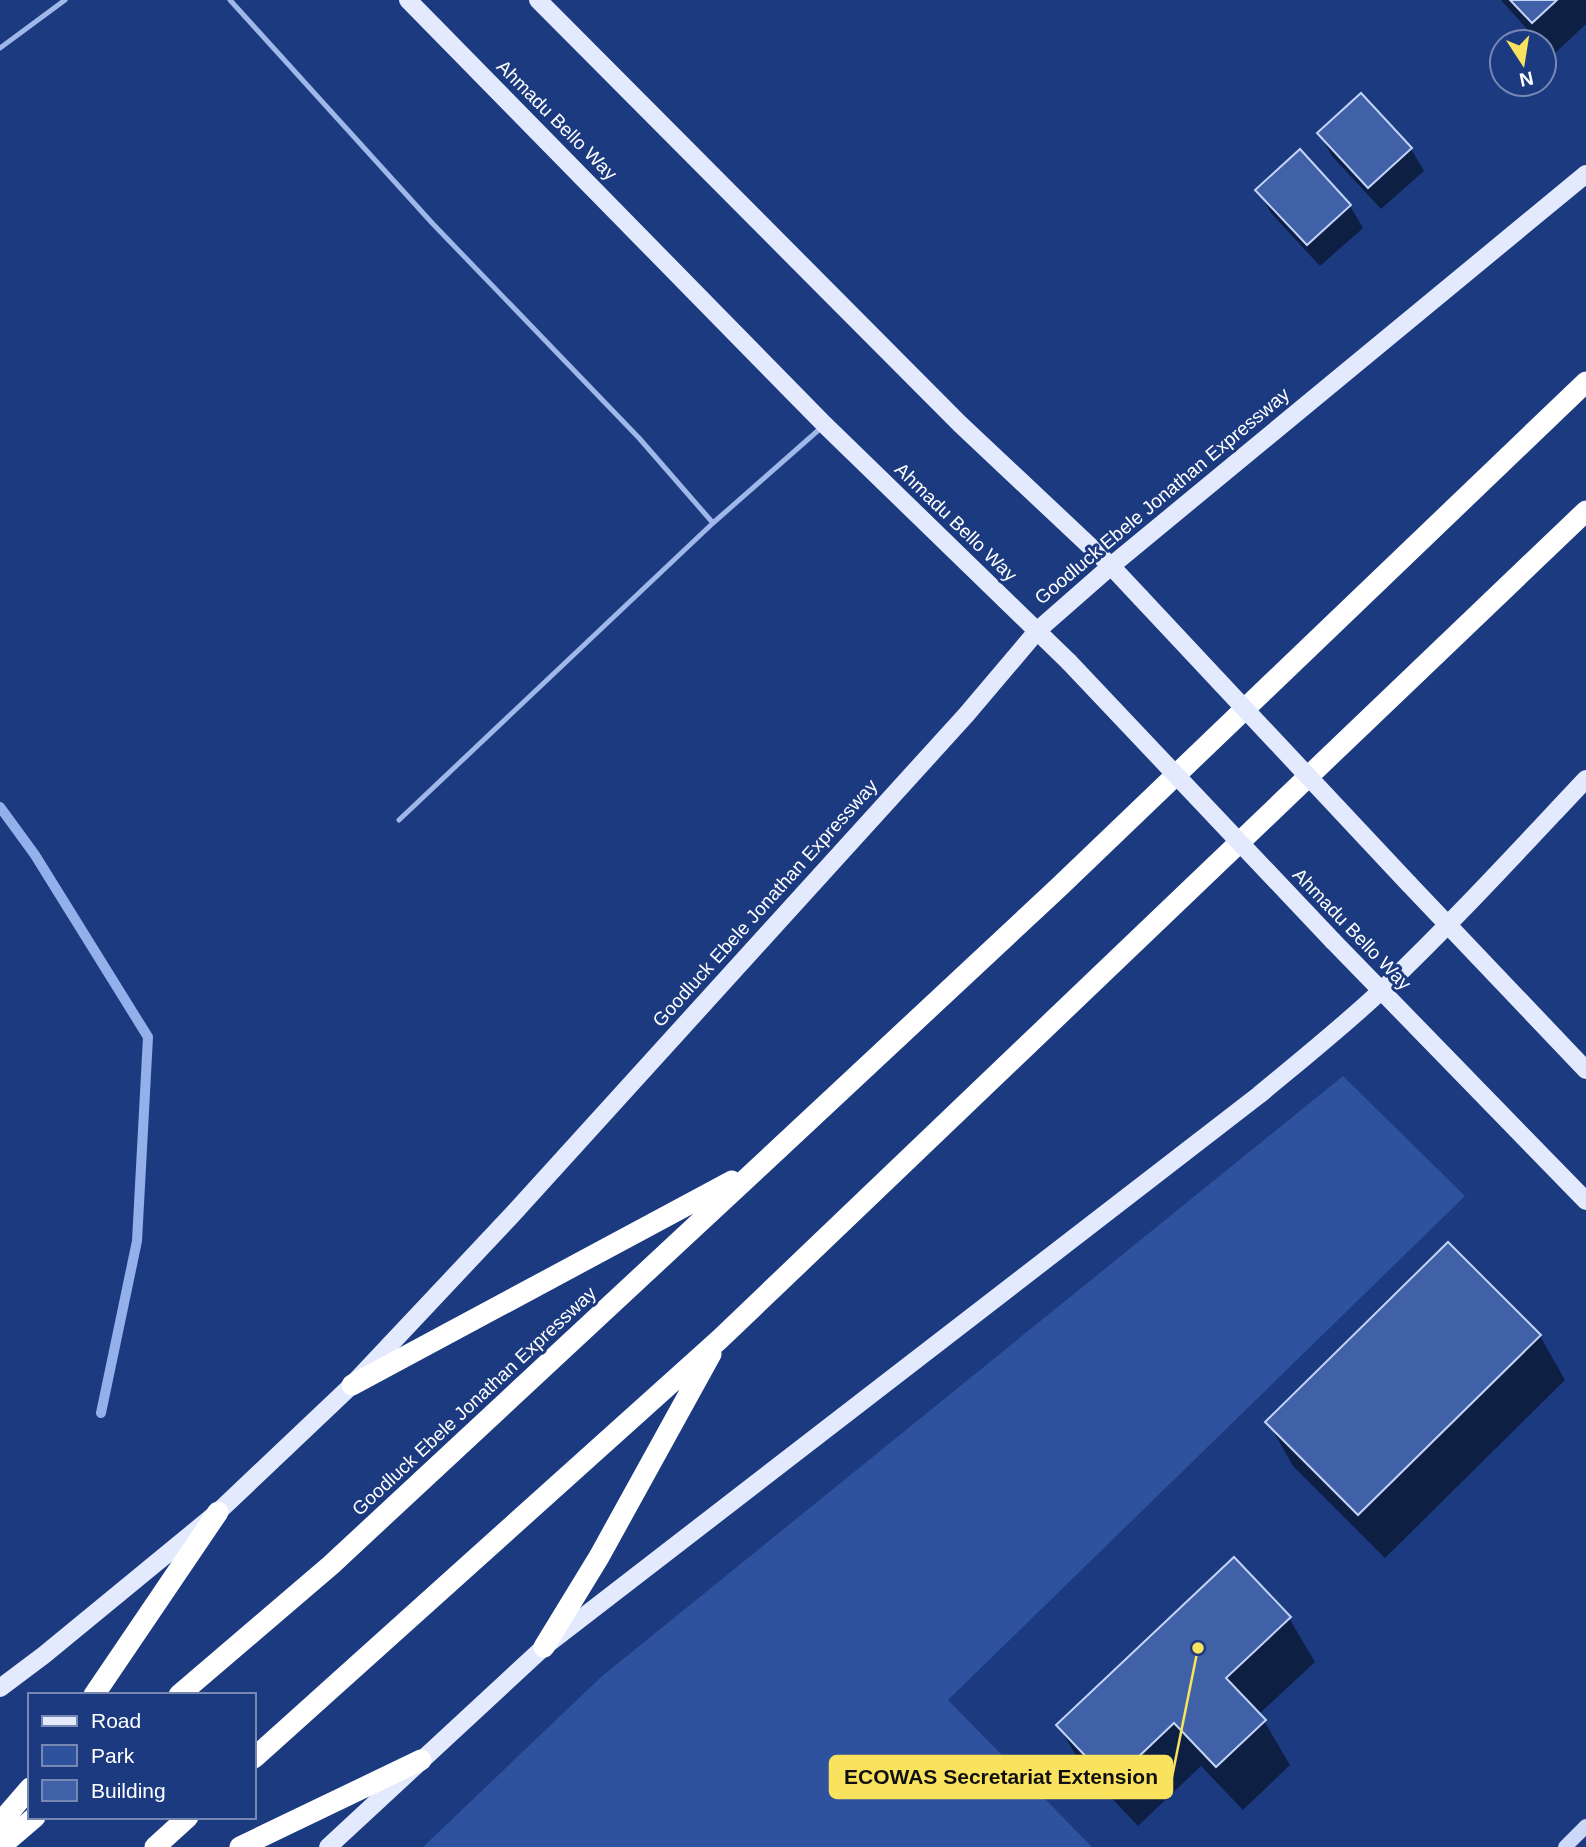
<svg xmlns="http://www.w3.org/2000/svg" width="1586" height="1847" font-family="Arial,sans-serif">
<rect width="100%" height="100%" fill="#1c3a80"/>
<!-- green -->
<path fill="#2f529e" d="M1343,1076L1465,1196L948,1700L1092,1847H423L601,1677Z"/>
<!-- shadow -->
<path fill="#0007" d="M1501,0H1586V24L1552,56L1544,47V42H1539Z
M1319,133L1411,149L1424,171L1381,209L1332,156Z
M1258,190L1350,206L1363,228L1320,266L1271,213Z
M1448,1244L1540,1336L1565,1380L1385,1558L1293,1466L1268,1422Z
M1289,1618L1315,1662L1258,1715L1264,1721L1290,1765L1243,1810L1201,1766L1138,1826L1084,1769L1058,1725Z"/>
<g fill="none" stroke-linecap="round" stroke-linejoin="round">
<!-- stream -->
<path stroke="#93b0eb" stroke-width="10" d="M0,807L35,855L148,1037L137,1241L101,1413"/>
</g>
<!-- building -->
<path fill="#4061a8" stroke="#c4d4f7" stroke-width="2" d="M1510,0H1557L1532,23Z
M1361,93L1412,148L1368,188L1317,133Z
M1300,149L1351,205L1307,245L1255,190Z
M1448,1242L1541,1335L1358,1515L1265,1422Z
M1234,1557L1291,1617L1226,1678L1266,1720L1216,1767L1174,1723L1111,1783L1056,1725Z"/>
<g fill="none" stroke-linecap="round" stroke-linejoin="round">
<!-- lane -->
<path stroke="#a0b7e9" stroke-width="5" d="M230,0L433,224L639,438L713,523L822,427
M0,48L65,0
M399,820L713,523"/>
<!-- secondary -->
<path stroke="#cbd8f7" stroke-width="14" d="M1565,1847L1586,1826"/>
<!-- primary -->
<path stroke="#e3eafe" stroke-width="18" d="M408,0L825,425L1069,662
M538,0L960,424L1111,566L1141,598
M1409,884L1586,1070
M1333,941L1586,1201
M0,1688L44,1655L218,1512L352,1385L511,1216L966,715L1038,630L1111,566L1586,174
M328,1847L544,1647L1259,1095C1301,1060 1345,1025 1385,987C1455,920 1520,849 1586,779"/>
<!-- highway -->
<path stroke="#fff" stroke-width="21" d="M352,1385L732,1181
M544,1647L599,1557L711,1354
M94,1695L218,1512
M179,1695L331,1565L759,1167L1058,888L1586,382
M254,1758L720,1339L1586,511
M0,1823L30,1788
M0,1847L35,1817
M155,1847L188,1817
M240,1847L421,1760"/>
<!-- primary-bridge -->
<path stroke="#e3eafe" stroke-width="18" d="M1141,598L1409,884
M1069,662L1333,941"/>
</g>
<g text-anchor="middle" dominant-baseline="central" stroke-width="6" stroke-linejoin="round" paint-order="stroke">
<!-- street labels -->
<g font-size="19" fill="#fff" stroke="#1c3a80">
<text transform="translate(557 120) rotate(45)">Ahmadu Bello Way</text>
<text transform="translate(1162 496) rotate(-40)">Goodluck Ebele Jonathan Expressway</text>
<text transform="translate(956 522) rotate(44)">Ahmadu Bello Way</text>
<text transform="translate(765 903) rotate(-48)">Goodluck Ebele Jonathan Expressway</text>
<text transform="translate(1352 929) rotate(46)">Ahmadu Bello Way</text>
<text transform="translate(474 1401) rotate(-43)">Goodluck Ebele Jonathan Expressway</text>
</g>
</g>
<!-- callouts -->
<path fill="none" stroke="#f9e25e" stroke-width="2.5" d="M1198 1648L1172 1777"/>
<circle fill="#f9e25e" stroke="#1c3a80" stroke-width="2.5" cx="1198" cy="1648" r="7"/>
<rect fill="#f9e25e" stroke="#f9e25e" stroke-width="2.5" x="830" y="1756" width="342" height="42" rx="7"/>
<g font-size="21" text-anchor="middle" font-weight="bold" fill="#111">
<text x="1001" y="1784">ECOWAS Secretariat Extension</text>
</g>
<!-- legend -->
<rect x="28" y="1693" width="228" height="126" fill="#1c3a80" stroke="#7789b3" stroke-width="2"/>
<rect x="42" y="1716" width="35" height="10" fill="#e3eafe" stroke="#7789b3" stroke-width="2"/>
<text x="91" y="1728" font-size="21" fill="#ffffff">Road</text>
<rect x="42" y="1745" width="35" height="21" fill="#2f529e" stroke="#7789b3" stroke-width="2"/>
<text x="91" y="1763" font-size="21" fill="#ffffff">Park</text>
<rect x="42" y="1780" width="35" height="21" fill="#4061a8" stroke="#7789b3" stroke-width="2"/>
<text x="91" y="1798" font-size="21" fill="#ffffff">Building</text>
<!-- north arrow -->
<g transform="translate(1523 63) rotate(168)"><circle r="33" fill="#1c3a80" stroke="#7789b3" stroke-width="2"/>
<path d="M0-5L12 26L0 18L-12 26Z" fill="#f9e25e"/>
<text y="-10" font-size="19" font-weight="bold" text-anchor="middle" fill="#ffffff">N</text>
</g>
</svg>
